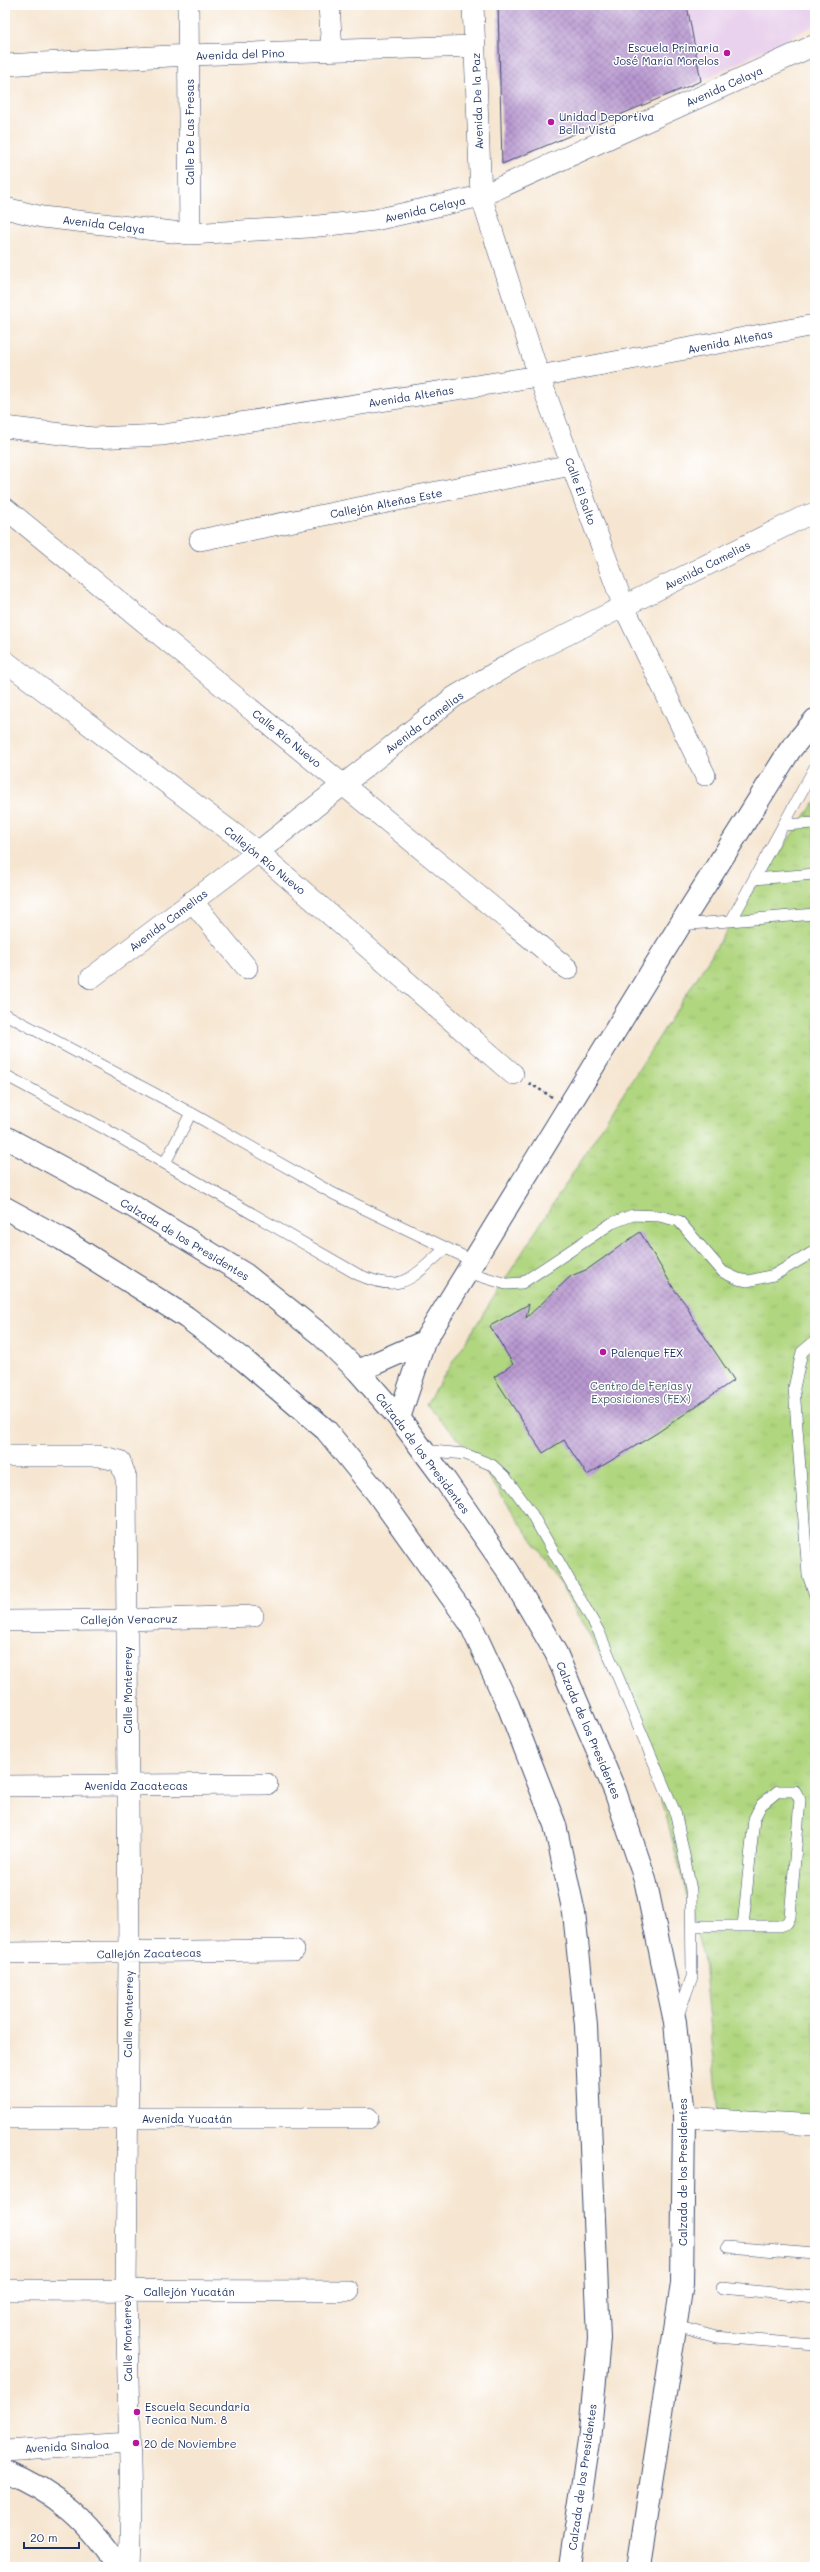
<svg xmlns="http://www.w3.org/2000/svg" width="820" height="2572" font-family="Mali,sans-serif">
<defs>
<pattern id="park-tufts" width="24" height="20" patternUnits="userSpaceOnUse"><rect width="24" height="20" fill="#b0d67f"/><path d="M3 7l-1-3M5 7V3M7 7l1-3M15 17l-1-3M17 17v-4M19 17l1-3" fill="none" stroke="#97b870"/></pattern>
<pattern id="building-cross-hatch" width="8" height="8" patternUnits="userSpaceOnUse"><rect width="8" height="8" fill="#b898d0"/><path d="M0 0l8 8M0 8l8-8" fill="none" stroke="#957cac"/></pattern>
</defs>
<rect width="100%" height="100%" fill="#fff"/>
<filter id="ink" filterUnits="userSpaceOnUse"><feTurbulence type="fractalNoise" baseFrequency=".025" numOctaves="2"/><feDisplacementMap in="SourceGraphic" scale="8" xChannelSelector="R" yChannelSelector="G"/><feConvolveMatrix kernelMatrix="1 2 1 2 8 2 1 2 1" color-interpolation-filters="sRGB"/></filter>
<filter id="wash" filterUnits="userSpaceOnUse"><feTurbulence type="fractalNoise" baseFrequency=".012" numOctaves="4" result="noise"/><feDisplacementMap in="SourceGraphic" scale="16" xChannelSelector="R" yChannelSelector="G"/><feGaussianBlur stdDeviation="0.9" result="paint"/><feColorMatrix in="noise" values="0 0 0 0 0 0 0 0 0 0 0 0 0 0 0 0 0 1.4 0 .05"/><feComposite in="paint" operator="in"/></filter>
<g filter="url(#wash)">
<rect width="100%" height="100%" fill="#f6e6d1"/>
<!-- built -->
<path fill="#e9d2ed" d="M687,5H815V25L701,81Z"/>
<!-- park -->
<path fill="url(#park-tufts)" stroke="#66826e" d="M815,802V2126L720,2121L704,1961L645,1735L549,1564L474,1456L426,1404L754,888Z"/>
<g id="blocks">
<!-- building -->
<path fill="url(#building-cross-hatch)" d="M498,5H687L701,81L502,164Z
M640,1232L674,1289L687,1306L693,1319L734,1380L657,1433L587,1475L564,1440L543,1453L494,1377L513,1364L490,1326L529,1304L526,1318L571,1276L588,1269Z"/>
</g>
</g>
<g filter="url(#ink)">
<use href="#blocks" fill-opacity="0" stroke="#3c4a6f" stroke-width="1"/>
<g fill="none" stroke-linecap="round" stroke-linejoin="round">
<!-- lane casing -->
<g stroke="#3c4a6f" stroke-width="12">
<path id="lane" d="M783,825L815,823
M754,879L815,874
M731,921L815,767
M680,925L815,914
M5,1014L191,1113L334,1194L473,1261
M5,1075L105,1129L357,1274C403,1295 411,1278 445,1249
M165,1163L191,1113
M467,1272L506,1284L522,1283L612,1223L633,1215L659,1216L679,1221L723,1272L738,1279L748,1281L774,1275L815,1251
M815,1341L802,1352L794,1388L808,1575L815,1595
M422,1450L465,1454L492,1465L506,1478L530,1511L599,1632L676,1815L691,1890L692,1977L677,2018
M692,1926H779L787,1923L790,1917L800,1800L795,1791H778L761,1805L754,1819L743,1926
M727,2247L815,2254
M722,2288L815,2297
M676,2326L716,2337L815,2345"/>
</g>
<!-- street casing -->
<g stroke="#3c4a6f" stroke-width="22">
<path id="street" d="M188,5L190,234
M329,5L332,51
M473,5L481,196L539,376L624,607L705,775
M5,65L189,55L475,46
M5,208L42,217L190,234L309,227L375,220L481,196L815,45
M5,427L93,438L163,435L539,376L815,325
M5,508L568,969
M200,540L571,465
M5,661L258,852L513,1074
M192,901L247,968
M91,978L258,852L454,697L520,658L801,518L815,513
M5,1456H99L120,1461L126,1478L129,1954L126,2291L131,2508L129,2567
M5,1621L126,1620L253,1616
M5,1786L267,1784
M5,1953L294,1950
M684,2117L815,2125
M5,2118H368
M5,2290L349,2291
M5,2451L129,2443"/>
</g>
<!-- secondary casing -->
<g stroke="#3c4a6f" stroke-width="24">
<path id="secondary" d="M358,1371L424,1342
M399,1418L424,1342L680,925L790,750L815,720"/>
</g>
<!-- primary casing -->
<g stroke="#3c4a6f" stroke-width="24">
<path id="primary" d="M5,2471C57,2492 88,2521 119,2567"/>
</g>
<!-- highway casing -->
<g stroke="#3c4a6f" stroke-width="24">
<path id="highway" d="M5,1137L134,1207L246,1275L321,1335L358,1371L399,1418L445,1480L508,1571L556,1653L615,1791L645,1879L675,2022L684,2117L682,2284L638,2567
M5,1208L62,1239L186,1317L245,1361L326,1430L377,1493L470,1623L508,1705L555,1825L574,1913L586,2026L599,2339L589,2441L570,2567"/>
</g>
<!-- path -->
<path stroke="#3c4a6f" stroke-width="2.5" stroke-dasharray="3 3" stroke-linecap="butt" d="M529,1083L552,1097"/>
<!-- lane -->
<use href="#lane" stroke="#fff" stroke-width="11"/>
<!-- street -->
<use href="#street" stroke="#fff" stroke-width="21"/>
<!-- secondary -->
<use href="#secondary" stroke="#fff" stroke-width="22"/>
<!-- primary -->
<use href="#primary" stroke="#fff" stroke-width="22"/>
<!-- highway -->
<use href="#highway" stroke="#fff" stroke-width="22"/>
</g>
</g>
<!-- markers -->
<g fill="#b5179e" stroke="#fff" stroke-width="1.5">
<circle cx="727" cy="53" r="4"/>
<circle cx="551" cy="122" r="4"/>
<circle cx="603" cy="1352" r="4"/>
<circle cx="137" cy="2412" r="4"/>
<circle cx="136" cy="2443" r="4"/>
</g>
<g text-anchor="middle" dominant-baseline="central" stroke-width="3" stroke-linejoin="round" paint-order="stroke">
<!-- poi labels -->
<g font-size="11" fill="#1b2f5e" stroke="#fff" text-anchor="start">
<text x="719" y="47" text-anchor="end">Escuela Primaria<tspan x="719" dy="13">José María Morelos</tspan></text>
<text x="559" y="116">Unidad Deportiva<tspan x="559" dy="13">Bella Vista</tspan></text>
<text x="611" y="1352">Palenque FEX</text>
<text x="145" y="2406">Escuela Secundaria<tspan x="145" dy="13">Tecnica Num. 8</tspan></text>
<text x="144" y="2443">20 de Noviembre</text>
</g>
<!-- street labels -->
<g font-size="11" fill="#1b2f5e" stroke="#fff">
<text transform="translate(240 54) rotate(-2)">Avenida del Pino</text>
<text transform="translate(724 86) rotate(-24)">Avenida Celaya</text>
<text transform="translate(477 101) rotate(-92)">Avenida De la Paz</text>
<text transform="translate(189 132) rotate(-90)">Calle De Las Fresas</text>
<text transform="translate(425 209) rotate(-13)">Avenida Celaya</text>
<text transform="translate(104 224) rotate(7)">Avenida Celaya</text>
<text transform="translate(730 341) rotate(-11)">Avenida Alteñas</text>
<text transform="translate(411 396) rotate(-9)">Avenida Alteñas</text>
<text transform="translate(581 491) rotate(70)">Calle El Salto</text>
<text transform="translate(386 503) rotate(-11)">Callejón Alteñas Este</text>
<text transform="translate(707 565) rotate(-27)">Avenida Camelias</text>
<text transform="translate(424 722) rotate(-37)">Avenida Camelias</text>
<text transform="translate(287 738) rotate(39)">Calle Río Nuevo</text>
<text transform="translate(265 860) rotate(39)">Callejón Río Nuevo</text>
<text transform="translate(168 920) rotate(-37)">Avenida Camelias</text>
<text transform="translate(185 1239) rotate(31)">Calzada de los Presidentes</text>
<text transform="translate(423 1453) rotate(53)">Calzada de los Presidentes</text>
<text transform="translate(129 1619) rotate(-1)">Callejón Veracruz</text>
<text transform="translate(127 1690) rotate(-90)">Calle Monterrey</text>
<text transform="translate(589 1730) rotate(67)">Calzada de los Presidentes</text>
<text x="136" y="1785">Avenida Zacatecas</text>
<text transform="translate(149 1953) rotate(-1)">Callejón Zacatecas</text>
<text transform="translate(128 2014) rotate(-89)">Calle Monterrey</text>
<text x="187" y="2118">Avenida Yucatán</text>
<text transform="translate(682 2172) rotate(-90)">Calzada de los Presidentes</text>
<text x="189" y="2291">Callejón Yucatán</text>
<text transform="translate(127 2338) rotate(-91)">Calle Monterrey</text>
<text transform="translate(67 2446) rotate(-3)">Avenida Sinaloa</text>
<text transform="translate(582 2477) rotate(-82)">Calzada de los Presidentes</text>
</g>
<!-- park labels -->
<g font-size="11" fill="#486168" stroke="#fff">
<text x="641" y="1385">Centro de Ferias y<tspan x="641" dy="13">Exposiciones (FEX)</tspan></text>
</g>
</g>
<!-- margin -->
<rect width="820" height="2572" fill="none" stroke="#fff" stroke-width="20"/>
<!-- scale -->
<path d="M24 2542v6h55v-6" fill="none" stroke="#1b2f5e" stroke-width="2"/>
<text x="30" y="2542" font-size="12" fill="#1b2f5e" stroke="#ffffff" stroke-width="3" paint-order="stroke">20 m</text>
</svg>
